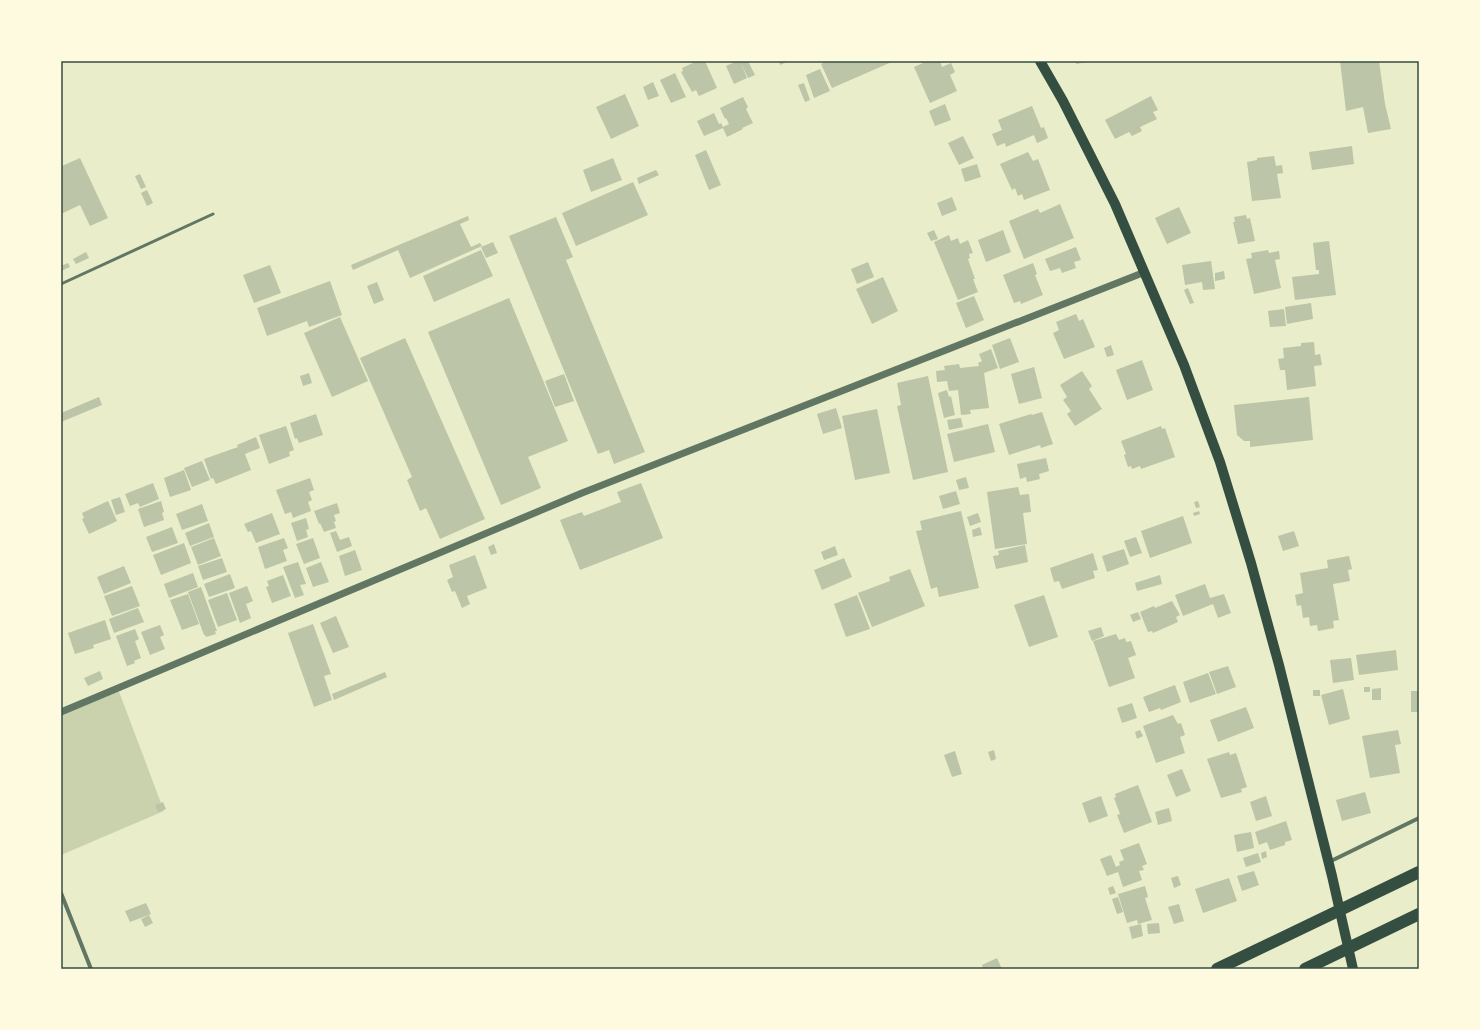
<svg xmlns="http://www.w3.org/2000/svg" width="1480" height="1030" font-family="Montserrat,sans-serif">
<rect width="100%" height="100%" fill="#e9edc9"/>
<!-- green -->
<path fill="#cad2ad" d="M118,689L164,811L61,855V712Z"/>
<!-- building -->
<path fill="#bcc5a7" d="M697,61H705L717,88L699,96L696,90L692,92L681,72L683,71L682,68Z
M737,61H748L755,75L748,78L741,63L747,78L734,84L726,66Z
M779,61H789L780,65Z
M827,61H894L832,88L821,64Z
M922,61H940L942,67L951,63L955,72L950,75L957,91L930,103L914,67L923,63Z
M1076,61H1087V62L1076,64Z
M1340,61H1379L1385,104L1391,129L1368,133L1363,107L1346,111Z
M820,69L830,91L814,98L806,75Z
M675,73L686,97L671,103L660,80Z
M653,82L659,96L648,100L643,87Z
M804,83L810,100L805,102L798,85Z
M625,94L639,126L611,139L596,107Z
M1151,96L1158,110L1153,112L1157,119L1140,127L1142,131L1132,136L1129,132L1115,139L1105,120Z
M743,97L748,107L746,109L753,123L742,128L743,129L727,137L723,128L704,136L697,121L714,113L719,124L721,123L723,127L729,124L726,118L725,119L720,108Z
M945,104L951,120L935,126L929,111Z
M1032,106L1041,128L1044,127L1048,138L1037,143L1034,135L1006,147L1005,143L997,146L992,134L1002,130L998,120Z
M963,136L974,158L959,165L948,143Z
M1352,146L1354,164L1312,170L1309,152Z
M706,150L721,185L709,190L695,155Z
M1028,152L1033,161L1038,159L1050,190L1024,200L1022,194L1018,196L1015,188L1012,190L1000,164Z
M1274,156L1276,166L1282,165L1283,173L1277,174L1281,198L1252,201L1247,162L1257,160V158Z
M80,158L108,218L90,226L80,205L61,214V163L62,166Z
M613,158L622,180L591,192L583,170Z
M977,164L981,177L965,182L961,169Z
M656,170L659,175L639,184L637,178Z
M140,174L146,187L141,189L135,176Z
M633,182L648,215L576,246L562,213Z
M147,190L153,203L147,206L141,193Z
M952,197L957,210L942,216L937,203Z
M1060,204L1074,238L1024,259L1009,221L1038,209L1040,213Z
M1179,207L1191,233L1167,244L1155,218Z
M1246,215L1247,219L1250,218L1255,241L1238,244L1233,222H1235L1234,217Z
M468,216L469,220L460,224L471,247L480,243L482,246L410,278L398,250L353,270L351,265Z
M556,217L573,257L566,260L645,452L614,464L609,450L598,454L509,236Z
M934,230L938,239L931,241L927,233Z
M1003,230L1011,252L986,262L978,240Z
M949,235L951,241L958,238L960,244L968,240L973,253L969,254L970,258L968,259L975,279H973L978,292L958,300L934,242Z
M1329,241L1336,295L1295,300L1292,277L1319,274V270H1316L1313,243Z
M493,242L498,253L486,258L481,247Z
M1076,247L1081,260L1074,262L1076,268L1062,273L1060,268L1050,271L1045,259Z
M481,250L493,276L434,302L423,276Z
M1268,250L1269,253L1279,251L1280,259L1275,260L1281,288L1254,294L1246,259L1252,258L1251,253Z
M86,252L89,258L76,264L73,259Z
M1211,261L1215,289L1203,290L1202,282L1185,285L1182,265Z
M868,262L874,277L857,284L851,269Z
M68,263L70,267L61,271V266Z
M1033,263L1037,274L1035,275L1043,295L1021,304L1020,301L1014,303L1003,275Z
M270,265L281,293L254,303L243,275Z
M1224,271L1225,279L1215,281V273Z
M883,277L898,311L872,324L856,289Z
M330,281L342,315L309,327L307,321L267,336L257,308Z
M377,282L384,300L374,304L367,286Z
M1188,288L1194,303L1190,304L1184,290Z
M974,296L984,320L966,328L956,303Z
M509,298L568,441L528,457L541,488L501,505L428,332Z
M1311,303L1313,319L1287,324L1285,307Z
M1284,309L1286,326L1270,327L1268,311Z
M1076,314L1079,321L1083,319L1095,347L1064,359L1053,333L1059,330L1056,322Z
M340,317L368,381L332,397L304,333Z
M405,338L485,519L440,539L426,508L420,511L407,480L412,477L360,358Z
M1010,338L1019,362L1000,369L992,345Z
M1314,342L1315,355L1320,354L1322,365L1314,366L1316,386L1287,390L1285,370H1280L1278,359L1284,358L1283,348L1301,346V343Z
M1111,345L1114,355L1107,357L1104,348Z
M991,349L998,368L984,373L989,408L970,410L971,414L961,415L958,390L949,391L947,381L937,382L936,371L945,370L944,366L959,364L960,368L979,366L978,363L982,361L979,354Z
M1142,360L1153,390L1127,400L1116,370Z
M1034,367L1042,398L1019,404L1011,374Z
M1082,371L1092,386L1089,389L1102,409L1075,426L1067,414L1071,411L1063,400L1067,397L1060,385Z
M309,373L312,383L303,386L300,376Z
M564,374L574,401L555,407L545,381Z
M928,376L948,472L913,480L897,406L901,405L897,383Z
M947,390L949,397L951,396L955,415L944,418L938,393Z
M99,397L102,405L61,422V413Z
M1309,397L1313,440L1250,447V441H1244L1237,435L1234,405Z
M836,408L842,428L823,434L817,414Z
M877,409L890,473L855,480L842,416Z
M1042,412L1053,444L1041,448L1040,445L1009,455L999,424L1031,414L1032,415Z
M316,414L323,435L299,443L297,438L295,439L290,423Z
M961,418L963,427L949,430L947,420Z
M988,424L995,452L954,462L947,434Z
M286,426L294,450L289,452L290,456L269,464L259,435Z
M1161,426L1162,429L1165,428L1175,457L1141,469L1140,466L1132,469L1131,466L1128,467L1124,455L1126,454L1121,441Z
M256,437L260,448L245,454L251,470L216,484L213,478L211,479L204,459L238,447L237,445Z
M1046,458L1049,471L1039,474L1040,479L1027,482L1026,477L1020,479L1017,464Z
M202,461L210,480L192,487L184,468Z
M184,470L191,490L170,497L164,478Z
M966,477L969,488L959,490L956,480Z
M310,478L314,490L309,492L312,500L308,502L311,511L293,518L291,512L285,514L276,490Z
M153,483L159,499L140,507L138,503L130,506L125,494Z
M641,483L663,538L580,570L560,520L582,512L584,516L621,502L617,492Z
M1018,487L1020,495L1029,494L1031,512L1023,513L1027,544L995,549L987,492Z
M956,491L960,504L943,509L939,496Z
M120,497L125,512L116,515L111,500Z
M108,501L117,521L89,534L82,519L84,518L82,513Z
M161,501L164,512L162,513L164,520L144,527L138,509Z
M1198,501L1200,507L1196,508L1194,502Z
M337,503L340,513L334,515L336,521L334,522L336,528L324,532L320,523L319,524L314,511Z
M202,504L208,521L182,530L176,514Z
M961,511L979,588L939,597L937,587L931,589L916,531L922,530L920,521Z
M1199,511L1200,514L1194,516L1193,513Z
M272,513L280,534L256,543L251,531L248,532L244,524Z
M978,513L981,522L970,526L967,517Z
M1183,516L1192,543L1150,558L1141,531Z
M306,518L309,529L306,530L308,537L297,541L291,523Z
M209,523L214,537L190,546L185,533Z
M172,527L178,543L152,552L146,537Z
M980,527L982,535L973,537L972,530Z
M336,531L340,540L349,537L352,546L337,552L330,533Z
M1294,531L1299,546L1283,551L1278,536Z
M1136,537L1142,553L1130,557L1124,541Z
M214,538L221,556L198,565L191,547Z
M284,538L288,548L283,550L287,561L265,569L258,547Z
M313,538L320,558L304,564L296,544Z
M184,543L191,563L161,575L153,555Z
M494,544L497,553L491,555L488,547Z
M1025,545L1028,562L996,569L993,556L999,555L998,551Z
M835,546L838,555L824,560L821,552Z
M1124,549L1129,564L1107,572L1102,556Z
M355,550L362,570L345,576L339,556Z
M1093,553L1098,570L1093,571L1095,578L1062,589L1059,581L1054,582L1050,568Z
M475,555L487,588L467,596L470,604L462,608L455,591L452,592L447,580L453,577L449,565Z
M1349,556L1352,569L1348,570L1350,581L1333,584L1339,620L1333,621L1334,628L1318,631L1317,625L1310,626L1309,617L1303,618L1301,605L1297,606L1295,595L1303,593L1300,573L1328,568L1327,560Z
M222,558L227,572L203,580L198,566Z
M844,558L852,577L822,590L814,570Z
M298,562L306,584L300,585L304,595L295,598L283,567Z
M321,562L329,582L313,587L306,568Z
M124,566L131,583L104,594L97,577Z
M910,569L925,606L872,627L858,593L890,581L889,577Z
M193,573L198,587L169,598L164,584Z
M230,574L235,588L209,597L204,584Z
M283,575L291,596L272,603L266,587L269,586L267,581Z
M1160,575L1162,584L1137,591L1135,583Z
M1205,584L1210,598L1224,594L1231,613L1218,618L1213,604L1183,616L1175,595Z
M132,586L140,606L112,616L104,596Z
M247,586L253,601L246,604L251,618L240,623L229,593Z
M201,587L217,631H215L216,634L206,637L205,635H204L188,592Z
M227,593L237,620L218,627L208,600Z
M188,594L199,624L182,630L170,600Z
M857,595L870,629L846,637L834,604Z
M1044,595L1058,637L1029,647L1014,605Z
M1172,601L1180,615L1176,617L1178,622L1153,633L1152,631L1148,632L1140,612L1154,606L1155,608Z
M138,608L144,622L114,633L109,619Z
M1138,612L1141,619L1133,622L1130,615Z
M336,616L349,647L333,653L320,623Z
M105,620L111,639L93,645L94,648L75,654L68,633Z
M313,624L331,674L324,676L332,700L314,707L288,633Z
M160,625L164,635L160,637L165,649L150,655L141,632Z
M1101,627L1104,636L1092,641L1088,631Z
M135,629L139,639L135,641L141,658L134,661L135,663L127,666L116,636Z
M1116,634L1119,640L1125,638L1126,642L1131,641L1136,655L1128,658L1135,678L1109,687L1093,641Z
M1396,650L1398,670L1359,675L1356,655Z
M1351,658L1354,680L1333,683L1330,660Z
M1228,666L1236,687L1217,694L1209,672Z
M100,671L103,679L88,686L84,678Z
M385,672L387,677L334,700L332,694Z
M1208,673L1216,694L1190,703L1183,682Z
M1175,685L1181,702L1161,710L1160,708L1149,712L1143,697Z
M1364,687H1370V692H1364Z
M1381,688V700H1372V689Z
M1343,689L1350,719L1329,725L1321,695Z
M1313,690H1320V696H1313Z
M1411,691H1419V712H1411Z
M1132,703L1137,718L1122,723L1117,708Z
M1246,707L1254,728L1218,742L1210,720Z
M1173,715L1178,724L1181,723L1185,735L1180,737L1185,753L1156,763L1143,726Z
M1140,730L1143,736L1137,739L1135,732Z
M1398,730L1401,744L1395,745L1400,773L1370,778L1362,736Z
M994,750L996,759L991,761L988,752Z
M955,751L962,774L952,777L944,755Z
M1229,752L1230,755L1236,753L1247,787L1241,789L1242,792L1221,798L1207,759Z
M1182,769L1191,791L1176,797L1167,775Z
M1138,785L1152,822L1124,833L1117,815L1120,814L1114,798L1116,797L1115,794Z
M1365,792L1371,813L1342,821L1336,800Z
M1101,796L1108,816L1089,823L1082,803Z
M1266,796L1272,816L1256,821L1250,802Z
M163,802L166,809L158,812L155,805Z
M1169,808L1172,821L1158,825L1155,812Z
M1286,821L1292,840L1285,842V845L1270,850L1267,842L1259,845L1255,832Z
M1251,832L1254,848L1237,852L1234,835Z
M1139,843L1147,864L1142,866L1144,870L1139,871L1142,880L1123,887L1118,872L1107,876L1100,859L1111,855L1116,867L1120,865L1119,862L1124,860L1120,850Z
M1266,851L1267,857L1262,859L1261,853Z
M1258,853L1261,862L1246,867L1243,858Z
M1254,871L1259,885L1242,891L1237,876Z
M1178,876L1181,885L1174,888L1171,878Z
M1229,878L1237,901L1203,913L1195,889Z
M1113,886L1116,893L1110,895L1108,888Z
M1145,886L1148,897L1145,898L1152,920L1138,924L1137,920L1127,923L1118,894Z
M1118,897L1123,912L1117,914L1112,899Z
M146,903L151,914L130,922L125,911Z
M1179,904L1184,921L1174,924L1168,907Z
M149,915L153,923L145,927L141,919Z
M1159,923L1160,933L1148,934L1147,924Z
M1141,924L1143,936L1132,939L1129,927Z
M997,958L1002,969H983L982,965Z"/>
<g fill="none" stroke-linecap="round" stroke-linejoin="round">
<!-- service -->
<path stroke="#617663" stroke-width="3" d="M61,284L213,214"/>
<!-- minor -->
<path stroke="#617663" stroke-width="4" d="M1329,862L1419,818
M61,893L91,969"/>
<!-- tertiary -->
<path stroke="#617663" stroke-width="7" d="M61,712L582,493L1145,272"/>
<!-- primary -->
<path stroke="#344e41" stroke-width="10" d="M1040,61L1063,101L1115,204L1184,365L1220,462L1251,563L1279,665L1332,876L1353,969"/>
<!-- motorway -->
<path stroke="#344e41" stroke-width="12" d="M1217,969L1419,872
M1305,969L1419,914"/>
</g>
<!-- border -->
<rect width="1480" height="1030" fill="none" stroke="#fefae0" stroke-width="124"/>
<rect x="62" y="62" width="1356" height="906" fill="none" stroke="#344e41" stroke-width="1.5"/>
</svg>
